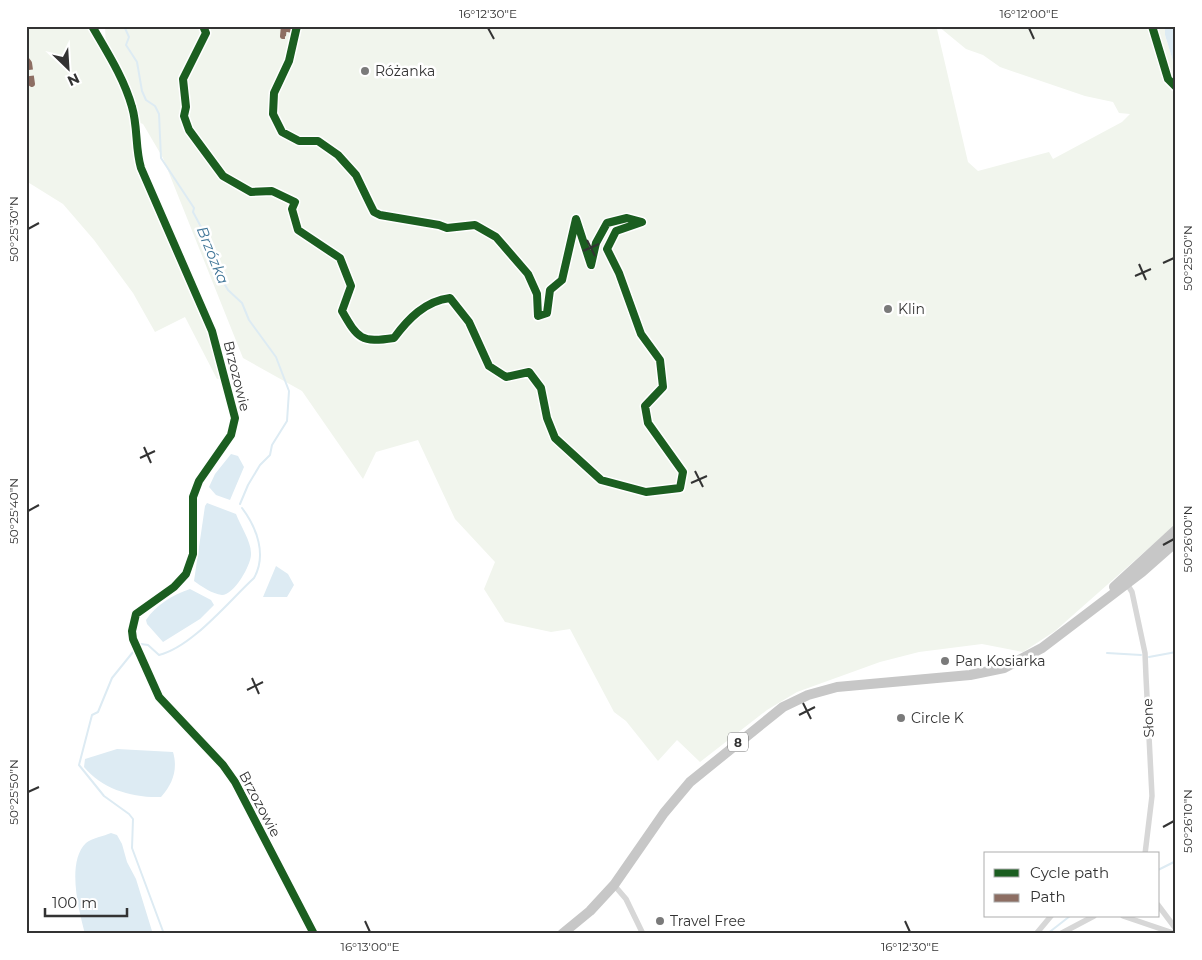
<svg xmlns="http://www.w3.org/2000/svg" width="1202" height="960" font-family="Montserrat,sans-serif">
<rect width="100%" height="100%" fill="#fff"/>
<!-- green -->
<path fill="#f1f5ed" d="M26,26H93L106,49L105,26H934L937,29L968,162L978,171L1049,152L1053,159L1122,122L1130,114L1119,113L1113,102L1085,96L1000,67L983,55L966,49L938,26H1165V35L1176,71V524L1055,631L1023,652L982,644L919,652L880,662L797,692L767,710L700,762L677,740L658,761L626,721L614,712L570,629L551,632L505,622L484,589L495,562L455,519L418,440L376,452L363,479L302,391L243,358L163,158L143,124L135,121V166L215,348L221,378L217,379L185,317L155,332L133,293L94,240L63,204L26,181Z"/>
<!-- water -->
<path fill="#ddebf3" d="M1165,26H1173L1176,71L1165,35Z
M231,454L238,456L244,467L230,500L216,495L209,487L215,474Z
M207,503L236,514C240,525 251,541 251,553C252,564 234,595 222,595C212,594 201,586 194,581L205,506Z
M276,566L288,574L294,585L287,597H263Z
M190,589L211,600L214,605L200,619L163,642L147,624L146,620C156,605 172,595 190,589Z
M117,749L173,752C178,769 173,784 161,797C132,798 102,789 84,767L85,759Z
M111,833L117,835L122,844L127,862L136,879L152,931L151,934H85C79,911 66,862 86,843C92,838 104,836 111,833Z"/>
<g fill="none" stroke-linecap="round" stroke-linejoin="round">
<!-- stream -->
<path stroke="#ddebf3" stroke-width="2" d="M124,26L129,37L126,45L137,62L142,91L146,100L155,106L159,114L161,158L194,208L193,212L215,253L218,273L228,290L242,303L249,320L276,357L289,391L287,421L272,445L270,455L260,465L248,485L240,504
M141,644L148,645L159,655C192,647 228,602 254,578C267,555 257,528 242,508
M133,652L112,678L98,712L92,715L79,765L104,796L129,814L133,819L132,848L164,934
M1107,653L1141,655
M1149,657L1176,652
M1158,870L1176,861
M1047,934L1070,916"/>
<!-- minor -->
<path stroke="#d7d7d7" stroke-width="5.5" d="M92,26C107,52 124,78 132,107C138,127 135,148 141,168L212,331L235,418L231,435L199,481L193,497V554L186,574L174,587L136,614L132,631L133,639L159,697L223,765L235,782L314,934
M1127,584L1132,592L1145,653L1146,677L1152,796L1145,854
M614,885L626,899L643,934
M1158,905L1176,929
M1123,916L1176,934
M1036,934L1051,916
M1060,934L1094,916"/>
<!-- trunk -->
<path stroke="#c7c7c7" stroke-width="10" d="M1114,587L1176,530
M562,934L590,911L614,885L664,813L690,782L783,707L808,695L837,687L970,675L1004,668L1042,648L1142,572L1176,542"/>
<!-- quiet -->
<path stroke="#8d6e63" stroke-width="6" stroke-dasharray="12 6" stroke-linecap="butt" d="M284,26L283,36H287L289,26
M26,59L29,63L32,84L26,80"/>
<!-- cycleway casing -->
<g stroke="#fff" stroke-width="11">
<path id="cycleway" d="M92,26C107,52 124,78 132,107C138,127 135,148 141,168L212,331L235,418L231,435L199,481L193,497V554L186,574L174,587L136,614L132,631L133,639L159,697L223,765L235,782L314,934
M203,26L206,33L183,79L186,107L184,116L189,130L223,176L251,192L272,191L295,202L292,209L298,230L340,258L351,286L342,311C358,339 361,343 394,338C408,319 425,301 450,298L469,322L489,366L506,377L529,372L541,388L547,418L555,438L601,480L646,492L680,488L683,472L648,423L645,406L663,387L660,360L641,334L619,273L607,249L616,231L642,222L627,218L607,223L596,243L591,265L576,219L562,280L550,290L547,313L538,316L537,294L528,274L496,237L475,225L447,228L439,225L380,215L374,212L370,204L356,175L338,155L318,141H299L282,132L273,114L274,93L289,61L297,26
M1152,26L1168,79L1176,87"/>
</g>
<!-- cycleway -->
<use href="#cycleway" stroke="#1b5e20" stroke-width="8"/>
</g>
<!-- ticks -->
<path fill="none" stroke="#333" stroke-width="2" d="M488,28L494,39M1029,28L1034,39M28,229L39,223M587,240L595,256M583,251L599,244M1163,263L1174,258M1139,264L1146,280M1135,276L1151,269M144,447L151,463M140,458L155,451M695,471L703,487M691,483L707,476M28,511L39,505M1163,545L1174,539M252,678L259,694M247,690L263,682M803,703L811,719M799,715L815,707M28,792L39,787M1163,827L1174,821M365,921L370,932M905,921L910,932"/>
<!-- markers -->
<g fill="#7a7a7a" stroke="#fff" stroke-width="2">
<circle cx="365" cy="71" r="5"/>
<circle cx="888" cy="309" r="5"/>
<circle cx="945" cy="661" r="5"/>
<circle cx="901" cy="718" r="5"/>
<circle cx="660" cy="921" r="5"/>
</g>
<g text-anchor="middle" dominant-baseline="central" stroke-width="5" stroke-linejoin="round" paint-order="stroke">
<!-- shield labels -->
<rect fill="#fff" stroke="#707070" stroke-width="1" x="728" y="732.5" width="20" height="19" rx="4"/>
<g font-size="12" font-weight="bold" fill="#333">
<text x="738" y="742">8</text>
</g>
<!-- poi labels -->
<g font-size="14" fill="#333" stroke="#fff" text-anchor="start">
<text x="375" y="71">Różanka</text>
<text x="898" y="309">Klin</text>
<text x="955" y="661">Pan Kosiarka</text>
<text x="911" y="718">Circle K</text>
<text x="670" y="921">Travel Free</text>
</g>
<!-- street labels -->
<g font-size="14" fill="#333" stroke="#fff">
<text transform="translate(237 376) rotate(76)">Brzozowie</text>
<text transform="translate(1148 718) rotate(-93)">Słone</text>
<text transform="translate(260 804) rotate(62)">Brzozowie</text>
</g>
<!-- water labels -->
<g font-size="15" font-style="italic" fill="#3f7597" stroke="#fff">
<text transform="translate(213 255) rotate(68)">Brzózka</text>
</g>
</g>
<!-- border -->
<rect width="1202" height="960" fill="none" stroke="#ffffff" stroke-width="55"/>
<!-- legend -->
<rect x="984" y="852" width="175" height="65" fill="#ffffff" stroke="#adadad"/>
<rect x="994" y="869" width="25" height="8" fill="#1b5e20" stroke="#adadad"/>
<text x="1030" y="878" font-size="15" fill="#333333">Cycle path</text>
<rect x="994" y="894" width="25" height="8" fill="#8d6e63" stroke="#adadad"/>
<text x="1030" y="902" font-size="15" fill="#333333">Path</text>
<!-- north arrow -->
<g transform="translate(68 68) rotate(155)" stroke="#ffffff" stroke-width="4" paint-order="stroke">
<path d="M0-4L9 19L0 12L-9 19Z" fill="#333333"/>
<text y="-8" font-size="14" font-weight="bold" text-anchor="middle" fill="#333333">N</text>
</g>
<!-- scale -->
<path d="M45 908v8h82v-8" fill="none" stroke="#333333" stroke-width="2.5"/>
<text x="52" y="908" font-size="15" fill="#333333" stroke="#ffffff" stroke-width="4" paint-order="stroke">100 m</text>
<rect x="28" y="28" width="1146" height="904" fill="none" stroke="#333" stroke-width="2"/>
<g font-size="12" text-anchor="middle" fill="#333">
<text x="488" y="18">16°12'30"E</text>
<text x="1029" y="18">16°12'00"E</text>
<text transform="translate(14 229) rotate(-90)" y="4">50°25'30"N</text>
<text transform="translate(1188 258) rotate(-90)" y="4">50°25'50"N</text>
<text transform="translate(14 511) rotate(-90)" y="4">50°25'40"N</text>
<text transform="translate(1188 539) rotate(-90)" y="4">50°26'00"N</text>
<text transform="translate(14 792) rotate(-90)" y="4">50°25'50"N</text>
<text transform="translate(1188 821) rotate(-90)" y="4">50°26'10"N</text>
<text x="370" y="951">16°13'00"E</text>
<text x="910" y="951">16°12'30"E</text>
</g>
</svg>
